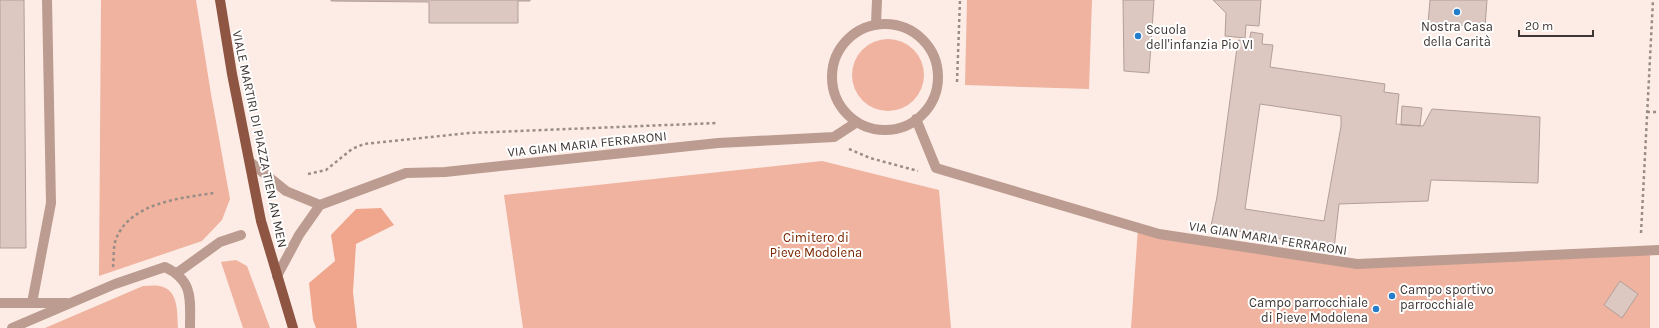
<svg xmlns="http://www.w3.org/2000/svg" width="1659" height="328" font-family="Karla,sans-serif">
<rect width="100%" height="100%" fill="#fdece6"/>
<!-- green -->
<path fill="#efb39f" d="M101,0H196L211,94L230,199L222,220L202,241L99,276Z
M967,0H1092L1089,89L965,85Z
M852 75a36 36 0 1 1 72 0a36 36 0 1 1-72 0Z
M822,161L939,190L951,328H523L504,195Z
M1138,228L1357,264L1650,251V328H1131Z
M236,260L247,266L270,328H243L221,262Z
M143,286C148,286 154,285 159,286C179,289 177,312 178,328H45Z"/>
<!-- forest -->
<path fill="#f0a68d" d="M381,208L394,225L356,244L353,292L357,328H316L313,320L309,283L335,261L331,235L356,209Z"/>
<!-- building -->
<path fill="#dcc7c1" stroke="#b29f98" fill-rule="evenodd" d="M0,0H24L26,248H0Z
M331,0H530V1H518V23H429V2L331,1Z
M1123,0H1154L1149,73L1124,71Z
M1213,0H1261L1259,26L1246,25L1245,38L1225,36L1226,13Z
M1430,0H1487L1485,27L1428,23Z
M1251,32L1263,34L1262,44L1273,45L1270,67L1385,84L1384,92L1399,94L1396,124L1423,126L1432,109L1540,117L1538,183L1431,180L1428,201L1339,204L1334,249L1211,226L1217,197L1238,40L1249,42ZM1260,104L1341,116V126L1324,221L1245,209Z
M1402,106L1422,108L1420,126L1401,125Z
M1620,281L1638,294L1622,318L1604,305Z"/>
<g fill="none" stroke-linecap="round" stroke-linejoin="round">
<!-- path -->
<path stroke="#998d88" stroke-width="2.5" stroke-dasharray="3 3" stroke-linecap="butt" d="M957,82L960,0
M1647,112H1659
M849,149L870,158L918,171
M308,174L326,170L352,149L364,144L469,133L717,123
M1641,233L1653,0
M113,267C114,258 113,247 116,239C130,203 180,198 214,193"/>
<!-- minor -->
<path stroke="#bc9c90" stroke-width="10" d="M876,24L877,0
M832 77a53 53 0 1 1 106 0a53 53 0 1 1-106 0Z
M916,119L936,168L1159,234L1357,264L1659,250
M250,162L286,191L320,205
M177,273L220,242L241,235
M277,276L299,235L320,205L406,173L445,172L718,143L834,137L857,122
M0,303H66
M32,303L51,203L47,0
M12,328L115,284L165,267C194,281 190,299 190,328"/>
<!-- major -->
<path stroke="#8d5542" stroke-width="10" d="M220,0L232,74L261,221L293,328"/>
</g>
<!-- markers -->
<g fill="#237dca" stroke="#fff" stroke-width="1.5">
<circle cx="1457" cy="12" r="4"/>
<circle cx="1138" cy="36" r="4"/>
<circle cx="1392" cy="296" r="4"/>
<circle cx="1376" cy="309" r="4"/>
</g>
<g text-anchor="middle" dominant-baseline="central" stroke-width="4" stroke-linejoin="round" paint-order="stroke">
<!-- poi labels -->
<g font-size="13" fill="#3e3633" stroke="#fff" text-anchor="start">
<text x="1457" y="26" text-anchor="middle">Nostra Casa<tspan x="1457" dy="15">della Carità</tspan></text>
<text x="1146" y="29">Scuola<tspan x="1146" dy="15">dell'infanzia Pio VI</tspan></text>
<text x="1400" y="289">Campo sportivo<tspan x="1400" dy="15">parrocchiale</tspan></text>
<text x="1368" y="302" text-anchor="end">Campo parrocchiale<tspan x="1368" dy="15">di Pieve Modolena</tspan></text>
</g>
<!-- street labels -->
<g font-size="13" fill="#3e3633" stroke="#fff">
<text transform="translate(260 139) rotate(78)">VIALE MARTIRI DI PIAZZA TIEN AN MEN</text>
<text transform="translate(587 144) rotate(-6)">VIA GIAN MARIA FERRARONI</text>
<text transform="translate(1268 238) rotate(9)">VIA GIAN MARIA FERRARONI</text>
</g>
<!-- park labels -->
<g font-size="13" fill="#7a2600" stroke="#fff">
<text x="816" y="237">Cimitero di<tspan x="816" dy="15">Pieve Modolena</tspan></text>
</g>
</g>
<!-- scale -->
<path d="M1519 30v6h74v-6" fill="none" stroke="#3e3633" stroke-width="2"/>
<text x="1525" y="30" font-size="12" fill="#3e3633" stroke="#ffffff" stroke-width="3" paint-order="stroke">20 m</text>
</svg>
